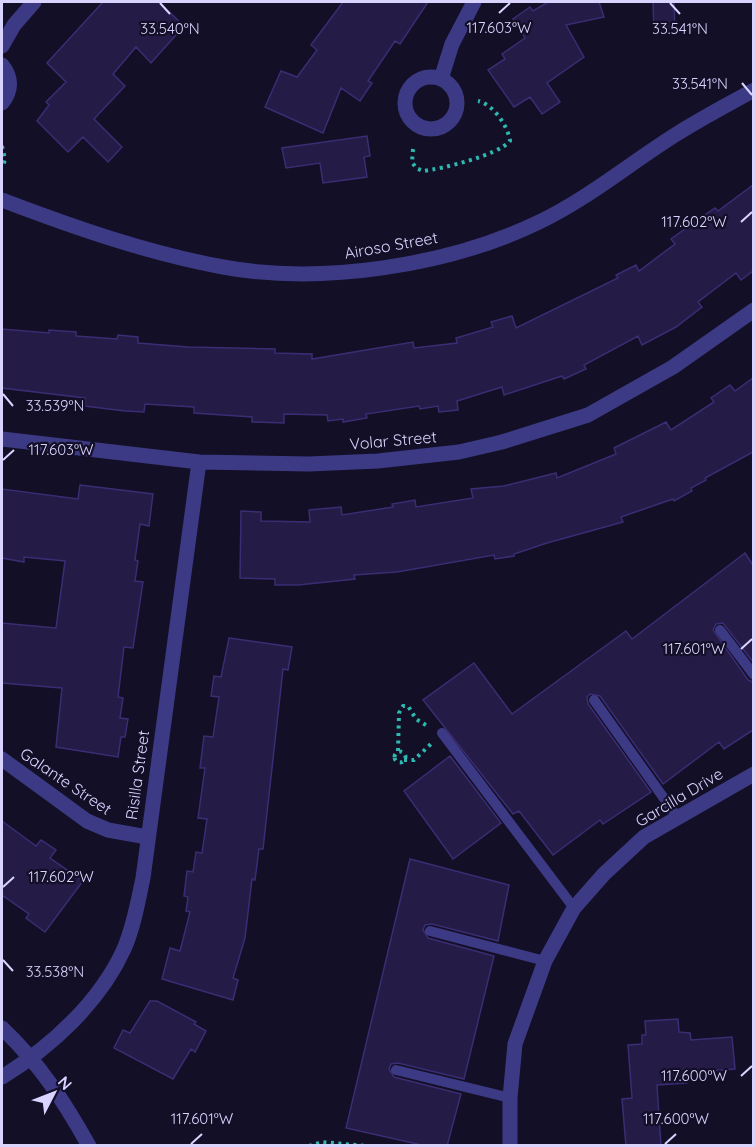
<svg xmlns="http://www.w3.org/2000/svg" width="755" height="1147" font-family="Quicksand,sans-serif">
<rect width="100%" height="100%" fill="#130f26"/>
<!-- building -->
<path fill="#241b47" stroke="#3b2d73" stroke-width="1.5" d="M103,2H159L184,26L151,63L136,47L113,74L125,86L94,119L122,147L108,162L83,137L68,152L37,121L49,105L46,102L66,82L47,63Z
M343,2H428L400,44L395,41L368,81L372,83L360,101L341,88L323,133L265,107L281,71L297,77L317,50L311,45Z
M548,2H599L604,17L566,25L584,57L547,83L560,102L542,114L530,97L514,107L488,70L505,59L502,54L525,38L513,19L530,7L533,11Z
M653,2H674L675,32L654,33Z
M367,136L370,156L364,157L367,177L323,183L320,163L286,168L282,148Z
M753,185V271L741,280L736,273L698,302L702,307L676,327L642,345L638,336L584,365L586,369L564,379L562,376L504,395L502,387L457,401L458,410L439,412L438,406L420,409L419,406L366,414L367,418L343,422V419L328,421L327,415L284,414V423L252,422V417L194,413V407L145,404L144,412L125,411L85,406V398L2,388V329L49,333V330L76,332V336L117,339L118,335L138,337V343L188,347L275,349V353L312,354V359L413,342L414,348L457,343L456,338L493,327L491,322L512,316L516,328L618,278L616,275L636,265L639,271L675,244L671,239L689,226L715,208L718,211Z
M753,378V452L705,478L706,480L691,488L692,491L674,501L673,499L621,517L623,522L547,543L514,554V556L495,559L494,555L397,572L354,575L355,579L298,585H275V579L240,578L241,511L261,512V521L310,522L309,510L341,507L342,515L393,507L392,504L415,500L416,507L473,498L471,489L504,486L556,473L557,478L616,454L614,448L666,422L671,430L714,402L711,398L730,385L735,391Z
M80,485L153,494L149,526L140,524L135,560L138,561L135,581L143,582L133,648L124,647L118,697L123,698L120,718L128,719L125,737H121L118,757L56,747L62,688L2,683V623L56,628L65,561L24,557V562L2,558V489L78,499Z
M745,553L753,565V662L723,623L716,624L713,630L748,680L753,682V730L724,749L719,742L663,784L600,696L590,694L587,697L588,704L651,792L603,824L600,820L553,855L519,811L513,814L423,700L474,663L512,714L626,631L632,639Z
M229,638L292,647L288,670L283,669L263,849H259L255,880L252,879L245,938L233,978L238,980L233,1000L162,979L170,948L180,951L190,912L186,911L188,897L184,896L187,871L193,872L196,852L202,853L207,819L198,818L205,768H200L204,736L213,737L219,697L211,696L214,676L221,677Z
M450,756L501,823L453,859L404,791Z
M2,821L36,846L41,840L56,850L50,858L83,881L45,932L26,918L29,914L2,895Z
M410,859L509,885L498,941L432,924L425,925L423,930L428,938L494,956L464,1079L398,1063L391,1064L389,1069L394,1077L461,1094L447,1146H426L346,1128Z
M150,1001H157L196,1022L194,1024L206,1031L195,1052L191,1049L173,1079L114,1048L123,1030L130,1033Z
M678,1019L679,1032L690,1033L691,1040L732,1037L735,1069L686,1073L687,1083L657,1085L661,1146H626L622,1099L632,1098L628,1045L642,1044V1035H646L645,1021Z"/>
<g fill="none" stroke-linecap="round" stroke-linejoin="round">
<!-- path -->
<path stroke="#2fb8b0" stroke-width="4" stroke-dasharray="3 4.5" stroke-linecap="butt" d="M2,146L5,159L3,167
M413,149L412,162L416,168L423,171C442,169 498,155 510,141C508,126 493,104 478,101
M398,751L399,713L403,706H408L416,719L429,727
M394.5 757a5.5 5.5 0 1 1 11 0a5.5 5.5 0 1 1-11 0Z
M404,760H414L432,743
M309,1146L322,1142L366,1146"/>
<!-- service -->
<path stroke="#3d3a85" stroke-width="10" d="M720,630L754,675
M594,700L678,818
M442,733L574,908
M430,931L545,961
M396,1070L510,1098"/>
<!-- minor -->
<path stroke="#3d3a85" stroke-width="15" d="M2,46L14,25L34,2
M2,65C12,77 12,91 2,103
M405 103a26 26 0 1 1 52 0a26 26 0 1 1-52 0Z
M441,79L452,44L474,2
M2,439L199,462L309,464L378,461L459,452L502,442L588,415L673,367L754,310
M2,759L87,821L108,830L147,837
M2,1077C51,1047 100,1002 124,949C134,926 138,901 143,878L199,462
M510,1146V1098L515,1044L545,961L574,908L604,874L644,837L754,774"/>
<!-- tertiary -->
<path stroke="#3d3a85" stroke-width="15" d="M2,200C73,227 147,253 223,267C321,285 447,266 537,223C586,200 629,164 675,135C700,119 727,105 754,90
M2,1028C39,1063 64,1101 89,1146"/>
</g>
<!-- ticks -->
<path fill="none" stroke="#d9d4ff" stroke-width="2" d="M160,3L170,14M670,3L680,14M499,13L510,3M742,83L752,95M741,222L752,212M3,394L13,406M3,460L14,450M741,649L752,639M3,887L14,877M3,960L13,971M741,1076L752,1066M191,1144L202,1134M665,1144L676,1134"/>
<g text-anchor="middle" dominant-baseline="central" stroke-width="4.5" stroke-linejoin="round" paint-order="stroke">
<!-- street labels -->
<g font-size="16" fill="#d9d4ff" stroke="#130f26">
<text transform="translate(391 245) rotate(-10)">Airoso Street</text>
<text transform="translate(393 440) rotate(-5)">Volar Street</text>
<text transform="translate(137 775) rotate(-82)">Risilla Street</text>
<text transform="translate(66 781) rotate(34)">Galante Street</text>
<text transform="translate(679 797) rotate(-31)">Garcilla Drive</text>
</g>
</g>
<g font-size="15" text-anchor="middle" fill="#d9d4ff" stroke="#130f26" stroke-width="4.5" stroke-linejoin="round" paint-order="stroke">
<text x="499" y="33">117.603°W</text>
<text x="170" y="34">33.540°N</text>
<text x="680" y="34">33.541°N</text>
<text x="700" y="89">33.541°N</text>
<text x="694" y="227">117.602°W</text>
<text x="55" y="411">33.539°N</text>
<text x="61" y="455">117.603°W</text>
<text x="694" y="654">117.601°W</text>
<text x="61" y="882">117.602°W</text>
<text x="55" y="977">33.538°N</text>
<text x="694" y="1081">117.600°W</text>
<text x="202" y="1124">117.601°W</text>
<text x="676" y="1124">117.600°W</text>
</g>
<!-- border -->
<rect width="755" height="1147" fill="none" stroke="#d9d4ff" stroke-width="6"/>
<!-- north arrow -->
<g transform="translate(54 1093) rotate(48)" stroke="#130f26" stroke-width="4.5" paint-order="stroke">
<path d="M0-4.5L10 22L0 15L-10 22Z" fill="#d9d4ff"/>
<text y="-9" font-size="16" font-weight="bold" text-anchor="middle" fill="#d9d4ff">N</text>
</g>
</svg>
